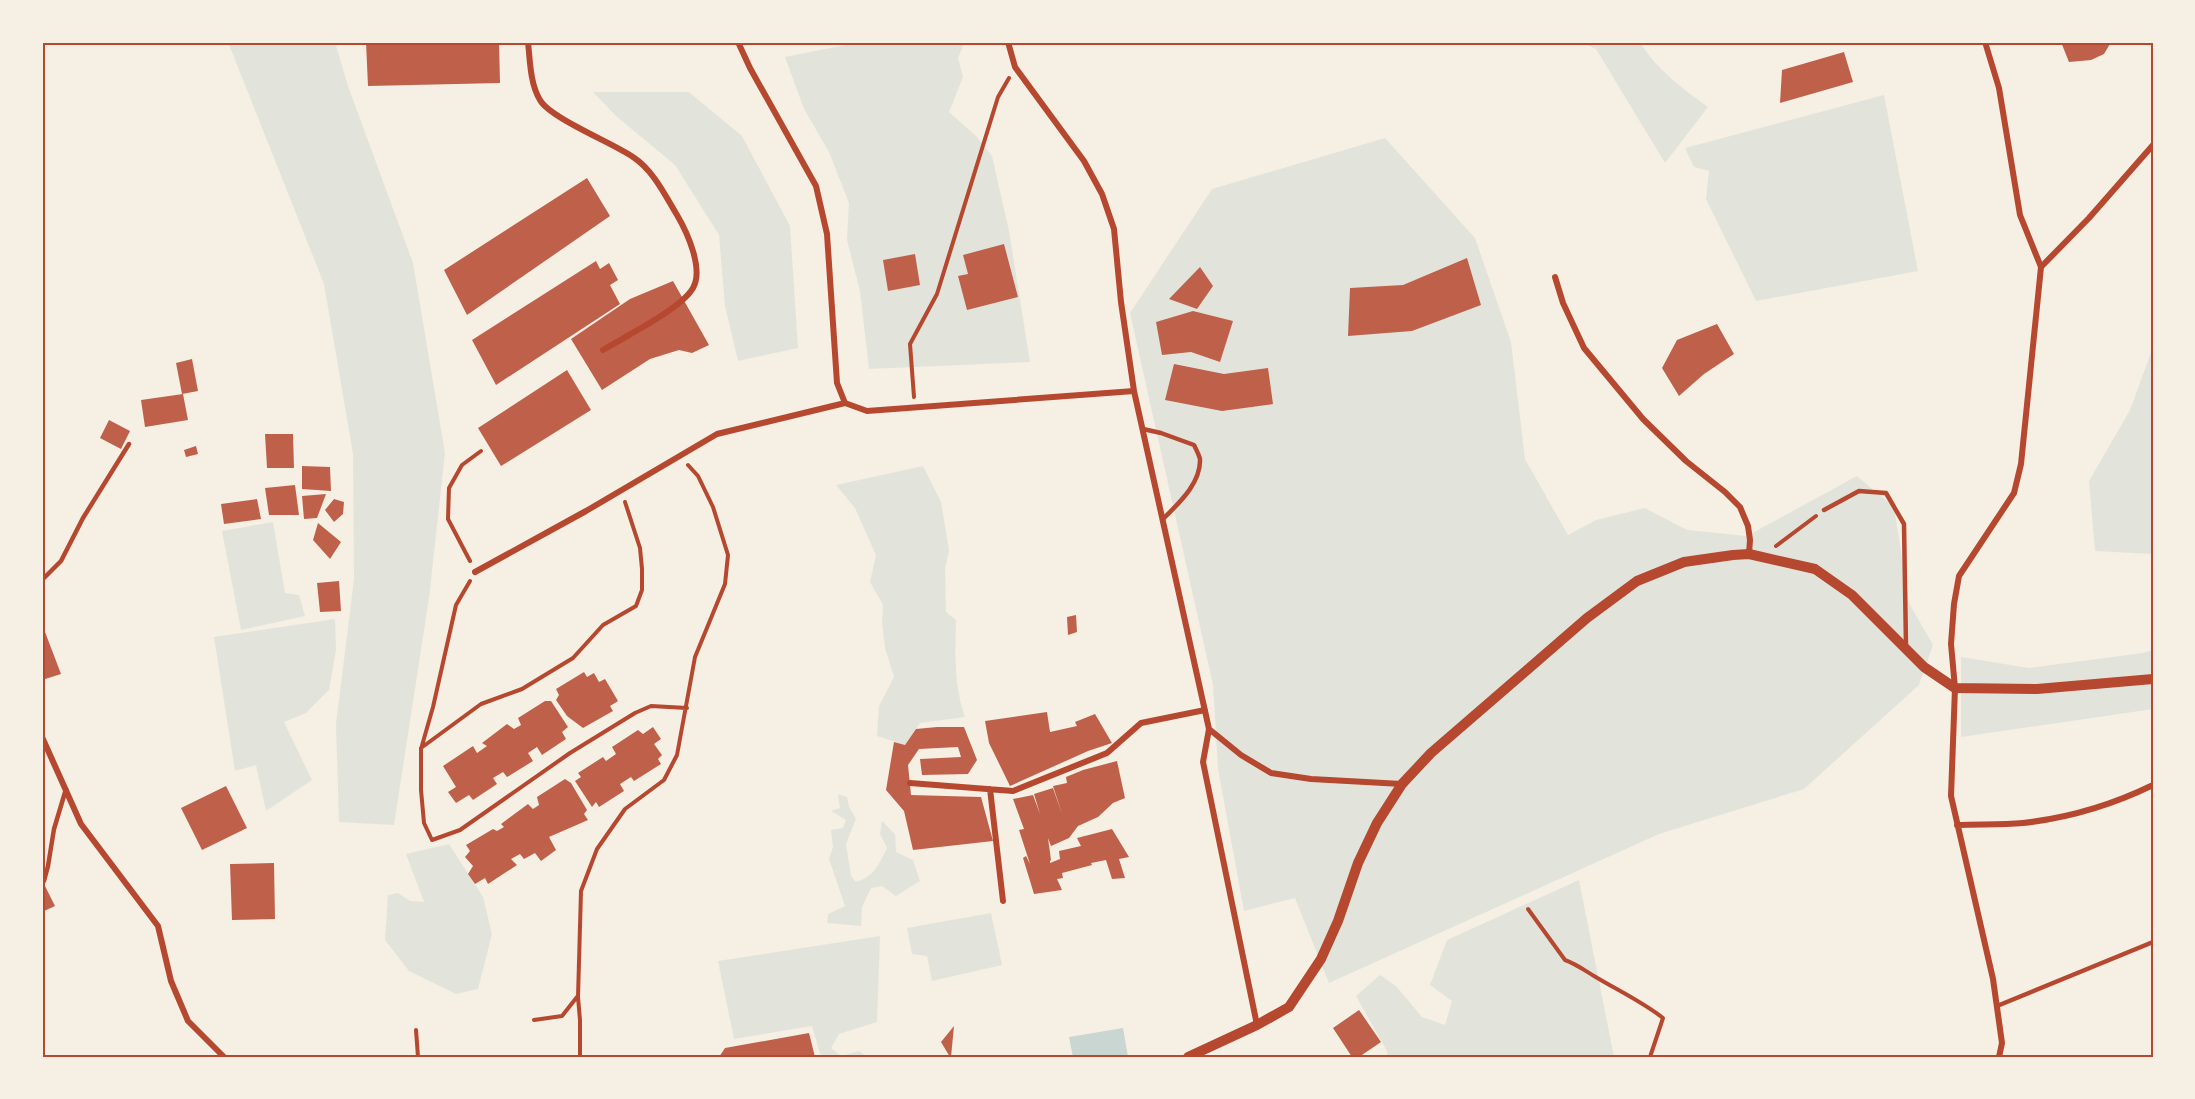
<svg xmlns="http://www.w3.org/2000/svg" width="2195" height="1099" font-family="'DejaVu Sans',sans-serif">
<rect width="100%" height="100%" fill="#f6efe4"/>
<!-- green -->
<path fill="#e2e4dc" d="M228,42H335L348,86L413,263L445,453L429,598L394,825L339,822L336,724L354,579L353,454L324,284Z
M860,42H965L958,58L963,77L949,112L976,136L992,156L1009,231L1030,362L869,369L860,291L847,240L849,203L829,152L804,109L785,57Z
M1580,42H1640C1656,69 1682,88 1708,107L1665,163L1596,49Z
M593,92H689L742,136L790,226L798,348L738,361L725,306L719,235L675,165L616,116Z
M1884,95L1918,271L1756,301L1706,199L1709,171L1694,167L1685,148Z
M1385,138L1475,238L1511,342L1525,459L1568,535L1596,520L1645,508L1687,530L1747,536L1857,476L1894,507L1909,603L1933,645L1919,685L1804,789L1659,834L1329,983L1295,898L1244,911L1218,769L1213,685L1130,313L1212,189Z
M2153,347V554L2095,551L2089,481L2130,410Z
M923,466L941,502L949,550L945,569L946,612L956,620C955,654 954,686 965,717L920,723L905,745L877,736L879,706L894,677L885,648L882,621L883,605L870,582L876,555L855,508L836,485Z
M273,522L285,593L299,595L305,616L241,630L222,531Z
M335,619L336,650L329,690L306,713L284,722L312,780L266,811L256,765L235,771L214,637Z
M2153,650V709L1961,737V657L2029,668L2143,653Z
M838,794L847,797L849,807L856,819L846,844L851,876L856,882C874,877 879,864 887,848L880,834L882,821L895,834L896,852L913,860L920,881L896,896L882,886L871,888L862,907L861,926L827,923L828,914L845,906L829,859L833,847L831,830L843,828L846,820L831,811L840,808Z
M449,844L483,897L492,934L478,989L456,994L409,971L385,940L388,895L398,893L410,901L424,902L406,854Z
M1579,880L1614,1057H1387V1051L1356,996L1380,975L1396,986L1422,1017L1445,1025L1452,1001L1430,985L1447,940Z
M991,913L1002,965L932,981L927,956L912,954L907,928Z
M880,936L877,1022L839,1034L831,1048L841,1056L859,1051L867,1057H821L812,1026L734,1039L718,961Z"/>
<!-- water -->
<path fill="#c9d6d2" d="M1123,1028L1128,1057H1073L1069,1037Z"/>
<!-- building -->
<path fill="#bf614a" d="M366,42H499L500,83L368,86Z
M2061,42H2111L2104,54L2091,60L2069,62Z
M1844,52L1853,82L1780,103L1782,70Z
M587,178L610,216L467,315L444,270Z
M1004,244L1018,297L967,310L958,276L968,274L963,255Z
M915,254L920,285L888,291L883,260Z
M1467,258L1481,305L1412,331L1348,336L1350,288L1403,285Z
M596,261L600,269L609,263L618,280L610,285L620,304L496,385L472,340Z
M1200,267L1213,286L1197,309L1169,299Z
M673,281L709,345L692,353L679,350L650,359L602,390L571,339L630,299Z
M1193,311L1233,321L1220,362L1191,352L1162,355L1156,322Z
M1717,324L1734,354L1704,374L1679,396L1662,368L1677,340Z
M192,359L198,391L182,394L176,363Z
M1174,364L1224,374L1268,368L1273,404L1222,411L1165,400Z
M567,370L591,410L501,466L478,428Z
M183,394L188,420L145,427L141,400Z
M109,420L130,431L121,449L100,438Z
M265,434H293L294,468H267Z
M196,446L198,454L186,457L184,450Z
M302,466L330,467L331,491L302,489Z
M295,485L299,515H269L265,488Z
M326,494L317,518L304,519L302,496Z
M257,499L261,519L224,524L221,504Z
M334,499L344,502L343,514L334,522L325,510Z
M318,523L341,542L330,559L313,540Z
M339,581L341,611L320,612L317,583Z
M1076,615L1077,632L1068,635L1067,617Z
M42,624L61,674L42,680Z
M584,672L587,677L594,673L599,682L605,679L618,701L610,706L613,711L583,728L567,716L556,700L559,695L556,689Z
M545,701H551L568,727L562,732L566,739L542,755L537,747L528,753L533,761L507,777L503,772L493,778L497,784L473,800L469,795L456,803L448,792L456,787L443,766L473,746L477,753L487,746L482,743L507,724L514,729L521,725L518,718Z
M1047,712L1050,732L1077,726L1075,722L1095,714L1112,743L1088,751L1010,786L989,743L985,721Z
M653,727L661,739L654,744L662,755L658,759L661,764L634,781L631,777L620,784L624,791L599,807L596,802L592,807L575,781L581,777L578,773L603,757L606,761L616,754L612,747L638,730L643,734Z
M937,727H964L977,760L968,774L922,775L920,759L961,757L958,747L919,749L908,765L911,795L981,797L993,841L913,850L904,811L886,790L894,742L905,745L916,729Z
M1117,761L1125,798L1113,803L1098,817L1078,826L1069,838L1051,846L1048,838L1051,860L1050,861V863L1060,859L1059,851L1081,846L1077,838L1112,829L1129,857L1119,859L1125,878L1112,879L1106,860L1091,863L1092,865L1062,873L1063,878L1057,879L1062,890L1034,894L1023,858L1026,856L1030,864L1019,830L1024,829L1013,799L1033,795L1040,814L1034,794L1053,788L1062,814L1053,786L1067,783L1066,777L1083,770Z
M565,779L571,783L587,810L584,814L588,820L549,837L556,850L541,861L535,853L524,859L520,854L511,859L517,865L488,884L485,878L475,884L468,874L473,866L465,857L470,851L466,845L493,829L497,831L504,827L501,824L528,804L533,809L539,805L537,797Z
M226,786L247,828L202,850L181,808Z
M274,863L275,919L232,920L230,864Z
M42,880L55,906L42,912Z
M1359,1010L1381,1042L1359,1057H1352L1333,1028Z
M954,1026L951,1057H950L941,1042Z
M809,1033L815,1057H719L725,1048Z"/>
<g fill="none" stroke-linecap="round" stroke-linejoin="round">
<!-- path -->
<path stroke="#b5482f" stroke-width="4" d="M914,397L910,344L937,294L998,97L1009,78
M1776,546L1816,516
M470,561L448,519L449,488L462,465L481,451
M470,581L456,605L433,707L421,749V790L424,823L432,840L460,830L570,753L635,713L651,706L687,708
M421,748L481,704L522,689L573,658L603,625L636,606L642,590V569L640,548L625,502
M1528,909L1565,960C1576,964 1584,970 1594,976C1617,990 1641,1001 1663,1018L1650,1057
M534,1020L562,1016L577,997
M416,1030L418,1057
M580,1057V1020L578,997L581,891L597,849L625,809L664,780L677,755L695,657L725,584L728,555L713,507L698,476L688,465"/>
<!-- service -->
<path stroke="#b5482f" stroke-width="4.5" d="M1143,429L1161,433L1194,445C1196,449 1199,455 1200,459C1201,483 1179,503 1164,518
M1824,510L1859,491L1886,493L1904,524L1906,646
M42,580L61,561L83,518L129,444
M44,881L48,866L54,829L66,789
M1997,1006L2153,942"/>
<!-- minor -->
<path stroke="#b5482f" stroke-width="6" d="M528,42C530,60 530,84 540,100C550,118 613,143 633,157C653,170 665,195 677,215C687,232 704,269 693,288C681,309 626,336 603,350
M738,42L750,68L816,186L827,234L837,383L845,403L867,411L1134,391
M1008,42L1015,67L1084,161L1102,194L1114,229L1121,302L1134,391L1209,729L1203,762L1257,1025
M1985,42L1999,88L2020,215L2041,267L2021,464L2014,493L1959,576L1954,604L1951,644L1955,688L1951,796L1993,979L2002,1043L1999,1057
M2041,267L2089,218L2153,145
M1555,277L1563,303L1584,348L1643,419L1686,461L1725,492L1740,507L1748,526L1750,540L1749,554
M475,572L586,511L717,434L845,403
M1209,729L1241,755L1271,773L1311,779L1402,784
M42,737L81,824L158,926L171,981L188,1021L224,1057
M910,783L1013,791L1107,753L1141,723L1205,710
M990,789L1003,901
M1957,825C1979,824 2001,825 2023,823C2068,818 2112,805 2153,785"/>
<!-- tertiary -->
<path stroke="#b5482f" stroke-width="10" d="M1188,1057L1257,1025L1289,1007L1321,959L1338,921L1358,863L1377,823L1402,784L1431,753L1587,618L1637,581L1684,562L1733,555L1749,554L1815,569L1852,595L1924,667L1955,688L2037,689L2153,679"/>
</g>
<!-- border -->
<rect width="2195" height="1099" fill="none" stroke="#f6efe4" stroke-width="87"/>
<rect x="44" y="44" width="2108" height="1012" fill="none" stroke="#b5482f" stroke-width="2"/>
</svg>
